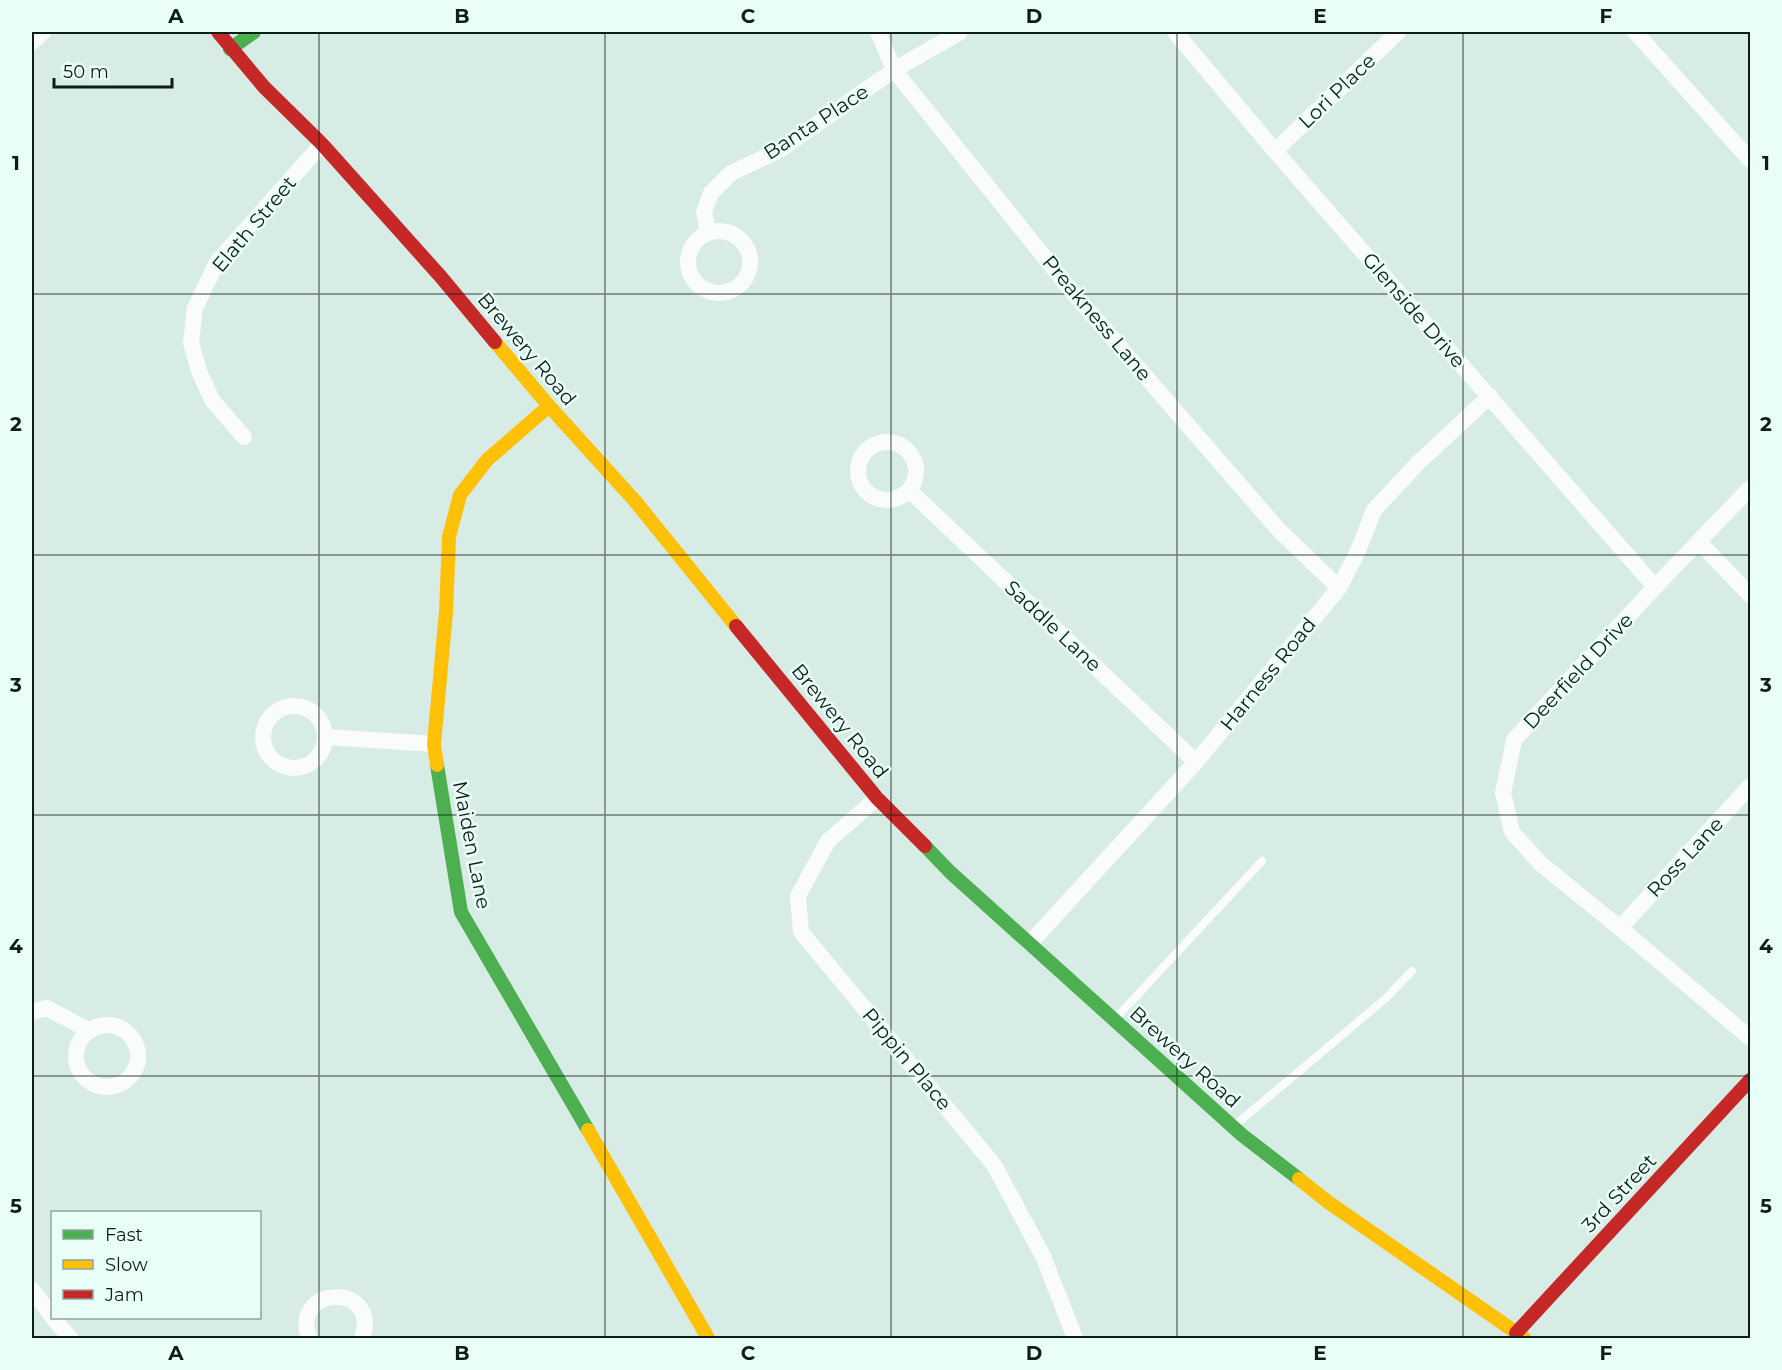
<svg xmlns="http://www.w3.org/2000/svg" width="1782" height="1370" font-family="Montserrat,sans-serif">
<rect width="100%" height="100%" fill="#d7ece5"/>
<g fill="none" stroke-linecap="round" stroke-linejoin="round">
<!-- lane -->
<path stroke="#f9fcfb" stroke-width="8" d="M1115,1019L1262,861
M1234,1126L1385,999L1412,971"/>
<!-- street -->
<path stroke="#f9fcfb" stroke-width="16" d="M878,32L894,70L1074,294L1277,528L1339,588
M1175,32L1275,151L1655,587
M1635,32L1750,160
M32,42L43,32
M1275,151L1398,32
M688 262a31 31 0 1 1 62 0a31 31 0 1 1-62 0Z
M708,233L704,212L711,193L731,173L780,150L894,70L960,32
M244,437L212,400L199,371L191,343L195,308L217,262L322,144
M858 471a29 29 0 1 1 58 0a29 29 0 1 1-58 0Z
M1750,488L1655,587L1514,740L1503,793L1512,832L1541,864L1620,928L1750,1038
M910,491L1196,762
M1699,542L1750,595
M263 737a31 31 0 1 1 62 0a31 31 0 1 1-62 0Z
M326,737L434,744
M877,798L828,841L798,896L801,932L994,1165L1043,1256L1075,1338
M1620,928L1750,786
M1030,943L1196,762L1339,588L1357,553L1374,510L1418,463L1490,396
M32,1012L47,1008L90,1031
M76 1056a31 31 0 1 1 62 0a31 31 0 1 1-62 0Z
M32,1290L52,1316
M53,1318L70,1338
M309,1338C290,1284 382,1283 362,1338"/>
<!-- fast -->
<path stroke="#4caf50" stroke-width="14" d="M230,49L254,32
M437,765L461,912L588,1130
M925,846L950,872L1242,1135L1299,1179"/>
<!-- slow -->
<path stroke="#ffc107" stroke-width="14" d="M495,342L549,406L635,501L736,626
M437,765L434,744L446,612L449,537L460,495L487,460L549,406
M588,1130L708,1338
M1299,1179L1328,1202L1524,1338"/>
<!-- jam -->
<path stroke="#c62828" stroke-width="14" d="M218,32L264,87L322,144L441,277L495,342
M736,626L877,798L925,846
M1516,1333L1750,1080"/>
</g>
<!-- grid -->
<path fill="none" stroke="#0f1d19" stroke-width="1.5" stroke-opacity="0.55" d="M319,32V1338M605,32V1338M891,32V1338M1177,32V1338M1463,32V1338M32,294H1750M32,555H1750M32,815H1750M32,1076H1750"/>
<g text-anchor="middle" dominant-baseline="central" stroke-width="5" stroke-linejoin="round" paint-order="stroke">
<!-- street labels -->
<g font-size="20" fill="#0f1d19" stroke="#e8fef6">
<text transform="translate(1337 91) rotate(-44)">Lori Place</text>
<text transform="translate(816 122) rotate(-33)">Banta Place</text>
<text transform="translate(254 224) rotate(-50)">Elath Street</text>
<text transform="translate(1414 310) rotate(49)">Glenside Drive</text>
<text transform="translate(1097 318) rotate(50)">Preakness Lane</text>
<text transform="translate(527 349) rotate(50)">Brewery Road</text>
<text transform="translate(1053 626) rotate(43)">Saddle Lane</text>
<text transform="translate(1578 671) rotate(-47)">Deerfield Drive</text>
<text transform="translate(1268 674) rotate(-51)">Harness Road</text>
<text transform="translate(840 721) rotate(51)">Brewery Road</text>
<text transform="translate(472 845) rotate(79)">Maiden Lane</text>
<text transform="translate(1685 857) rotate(-47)">Ross Lane</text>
<text transform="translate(1185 1057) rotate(42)">Brewery Road</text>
<text transform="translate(907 1059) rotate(50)">Pippin Place</text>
<text transform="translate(1619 1193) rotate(-47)">3rd Street</text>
</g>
</g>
<!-- border -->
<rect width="1782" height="1370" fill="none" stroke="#e8fef6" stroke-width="66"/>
<!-- legend -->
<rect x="51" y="1211" width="210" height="108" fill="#e8fef6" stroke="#91a49e" stroke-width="1.5"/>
<rect x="63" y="1230" width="30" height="9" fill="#4caf50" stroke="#91a49e" stroke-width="1.5"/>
<text x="105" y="1241" font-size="18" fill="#0f1d19">Fast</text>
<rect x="63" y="1260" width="30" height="9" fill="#ffc107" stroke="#91a49e" stroke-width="1.5"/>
<text x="105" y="1271" font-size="18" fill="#0f1d19">Slow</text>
<rect x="63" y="1290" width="30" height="9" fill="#c62828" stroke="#91a49e" stroke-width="1.5"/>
<text x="105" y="1301" font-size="18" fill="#0f1d19">Jam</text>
<!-- scale -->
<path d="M54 78v9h118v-9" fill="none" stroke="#0f1d19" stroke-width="3"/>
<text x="63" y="78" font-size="18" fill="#0f1d19" stroke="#e8fef6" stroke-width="4.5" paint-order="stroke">50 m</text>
<rect x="33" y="33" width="1716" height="1304" fill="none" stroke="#0f1d19" stroke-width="2"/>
<g font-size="20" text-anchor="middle" font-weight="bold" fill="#0f1d19">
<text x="176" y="23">A</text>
<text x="462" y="23">B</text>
<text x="748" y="23">C</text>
<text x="1034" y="23">D</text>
<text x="1320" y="23">E</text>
<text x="1606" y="23">F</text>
<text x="16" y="170">1</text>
<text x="1766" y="170">1</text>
<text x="16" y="431">2</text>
<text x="1766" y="431">2</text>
<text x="16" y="692">3</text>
<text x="1766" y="692">3</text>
<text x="16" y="953">4</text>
<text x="1766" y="953">4</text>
<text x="16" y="1213">5</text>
<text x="1766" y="1213">5</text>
<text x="176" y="1360">A</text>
<text x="462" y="1360">B</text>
<text x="748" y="1360">C</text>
<text x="1034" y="1360">D</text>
<text x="1320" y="1360">E</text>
<text x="1606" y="1360">F</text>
</g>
</svg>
